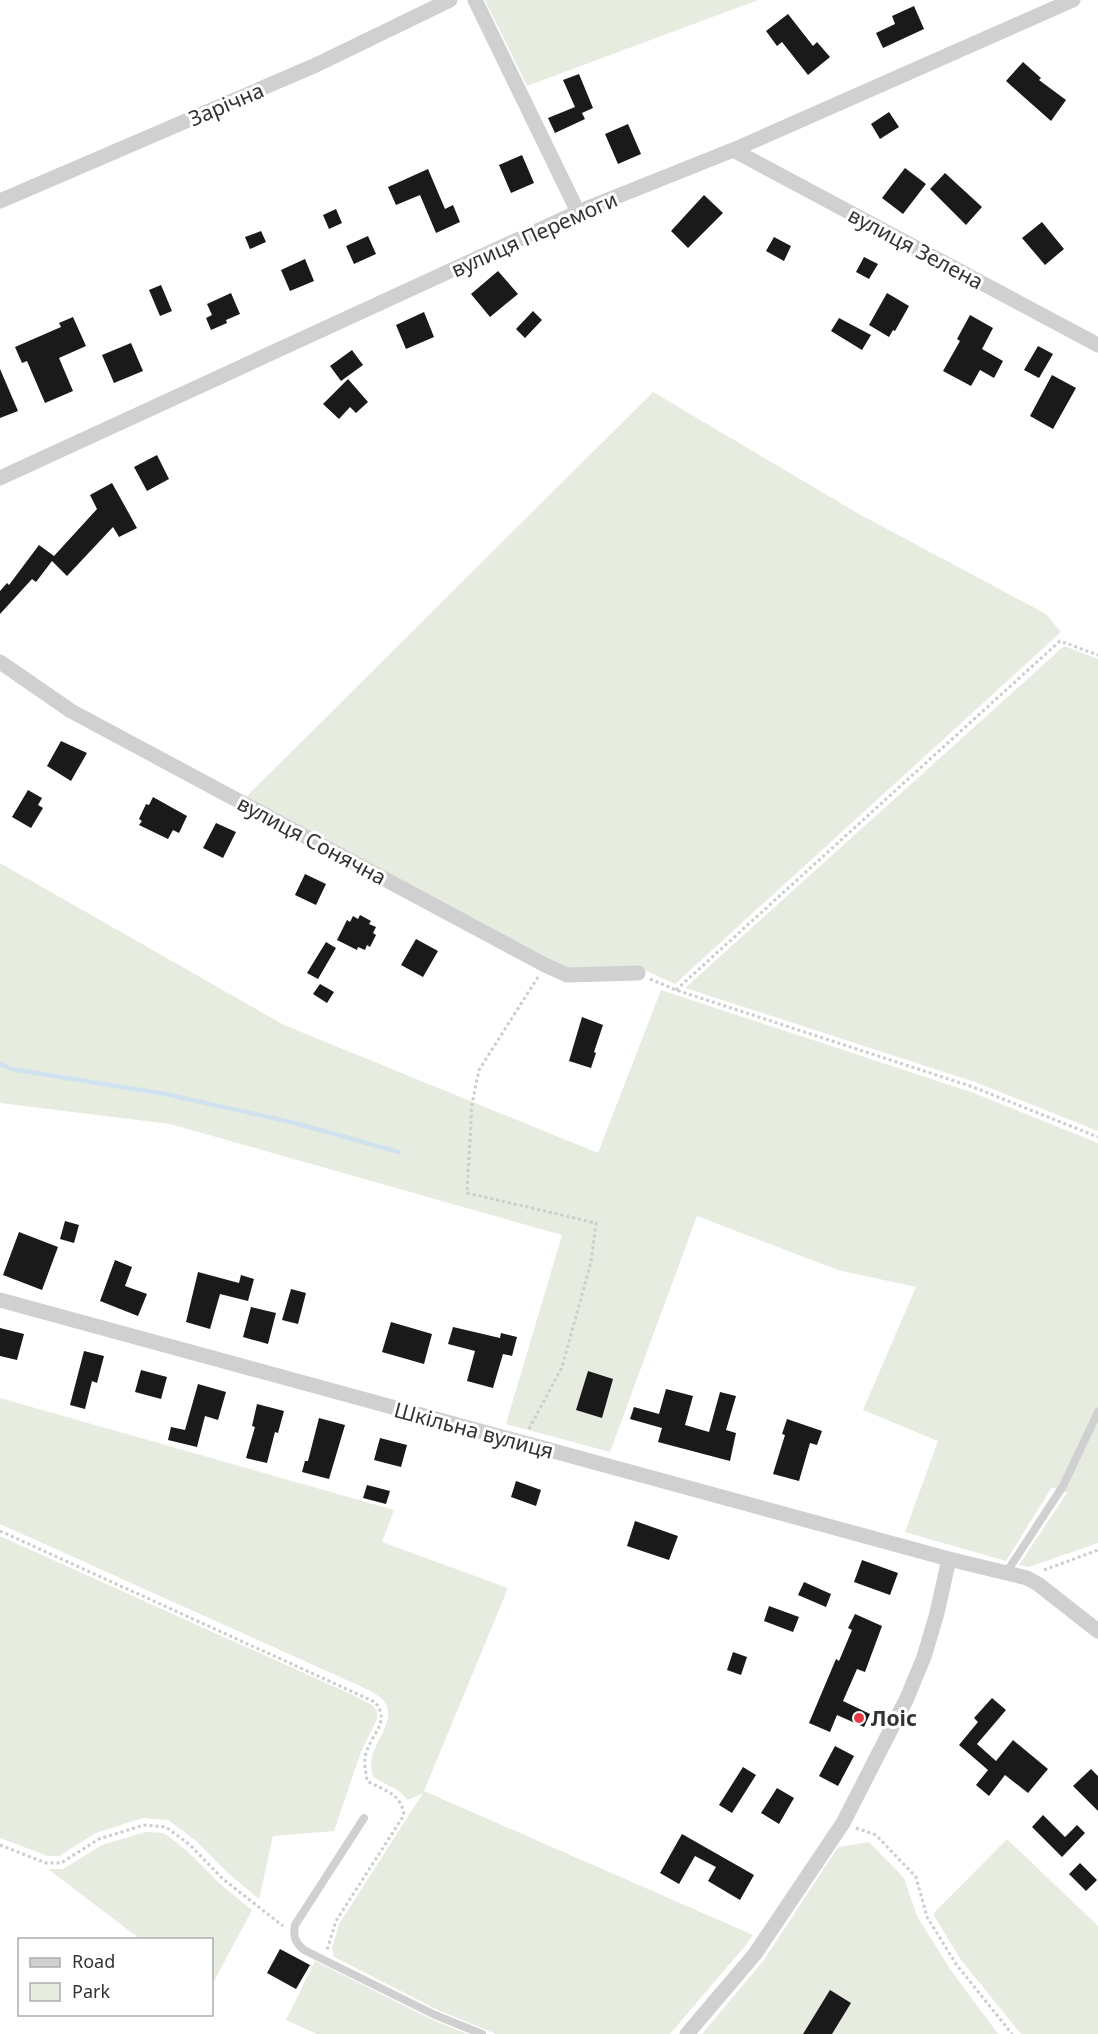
<svg xmlns="http://www.w3.org/2000/svg" width="1098" height="2034" font-family="'Noto Sans',sans-serif">
<rect width="100%" height="100%" fill="#fff"/>
<!-- green -->
<path fill="#e6ecdf" d="M485,0H758L527,86Z
M653,392L859,514L1046,614L1061,632L675,984L638,967L568,968L547,959L246,797Z
M1064,646L1098,659V1131L975,1082L685,988Z
M0,863L284,1025L598,1153L661,990L971,1092L1098,1143V1543L1029,1567L1019,1565L1067,1493L1052,1487L1006,1561L905,1532L938,1441L863,1410L916,1287L838,1270L697,1216L610,1452L506,1424L562,1235L170,1124L0,1103Z
M0,1398L394,1510L382,1542L508,1588L424,1791L753,1935L745,1946L670,2034H496L438,2010L334,1957L332,1949L339,1924L423,1793L408,1800L399,1791L373,1777C371,1769 370,1761 373,1754C379,1735 399,1715 381,1698C375,1693 366,1689 360,1686L0,1524Z
M0,1536L355,1696L372,1705L377,1711V1719L361,1752L334,1831L273,1836L259,1899L228,1873L195,1840L168,1820L143,1818L96,1833L59,1856H48L0,1838Z
M145,1832L164,1833L186,1850L219,1883L252,1910L212,1985V1940L140,1939L48,1869H63L102,1845Z
M1007,1839L1098,1926V2034H1021L961,1960L933,1914Z
M869,1842L904,1878L917,1916L950,1969L998,2034H702L764,1960L838,1847Z
M315,1961L433,2020L467,2034H317L286,2020Z"/>
<g fill="none" stroke-linecap="round" stroke-linejoin="round">
<!-- stream -->
<path stroke="#cfe2ee" stroke-width="4.5" d="M0,1064L11,1069L165,1094L291,1122L399,1152"/>
</g>
<!-- building -->
<path fill="#1a1a1a" d="M914,6L924,29L883,48L876,33L895,24L892,16Z
M788,14L813,46L817,42L830,57L808,75L782,42L777,46L766,31Z
M1023,62L1041,78L1039,80L1066,100L1051,121L1006,81Z
M579,74L593,108L582,113L585,119L555,133L548,118L575,107L563,80Z
M889,112L899,127L880,139L871,124Z
M628,124L641,154L618,164L605,134Z
M522,155L534,183L511,193L499,165Z
M905,168L926,184L903,214L882,198Z
M428,169L445,209L453,205L460,222L436,233L420,195L396,205L388,187Z
M945,173L982,207L966,225L930,189Z
M704,195L723,213L688,248L671,231Z
M336,209L342,223L329,229L323,215Z
M1042,222L1064,249L1045,265L1022,238Z
M261,231L266,242L250,249L245,237Z
M368,236L376,254L354,264L346,246Z
M774,237L791,246L784,261L766,251Z
M864,257L878,264L869,279L856,272Z
M305,259L314,281L290,291L281,270Z
M498,271L518,294L490,317L471,294Z
M161,285L172,311L160,316L149,290Z
M231,293L240,314L226,320L227,323L211,330L206,318L212,315L207,304Z
M887,293L909,306L895,331L893,330L889,337L869,325Z
M533,311L542,320L525,338L516,329Z
M424,312L434,337L406,349L396,325Z
M970,315L993,328L982,349L1003,361L994,378L980,370L971,386L943,371L960,341L957,339Z
M73,317L86,346L59,358L73,391L45,403L27,361L22,363L15,347L61,327L59,323Z
M839,318L871,335L862,350L831,331Z
M131,343L143,371L114,383L102,355Z
M1038,346L1053,354L1039,378L1024,370Z
M352,350L363,365L341,381L330,366Z
M0,369L18,411L0,418Z
M1052,375L1076,388L1053,429L1030,416Z
M348,379L368,402L356,413L350,407L339,419L323,404Z
M157,455L169,479L147,491L134,467Z
M112,483L137,528L119,537L113,527L67,576L52,561L36,582L32,579L0,614V591L7,583L9,585L39,545L54,556L97,509L90,495Z
M61,741L87,753L71,781L47,766Z
M28,790L42,798L38,805L43,808L31,828L12,817Z
M153,797L187,816L179,833L173,830L168,839L139,825L142,821L139,819L146,804L149,805Z
M216,823L236,832L223,858L203,848Z
M305,874L326,884L316,905L295,895Z
M360,915L371,921L369,924L376,927L373,933L376,935L370,947L367,945L365,950L358,947L357,950L337,940L347,920L350,922L353,916L358,919Z
M416,939L438,951L423,977L401,965Z
M326,942L336,948L318,979L307,973Z
M320,984L334,992L327,1003L313,994Z
M582,1017L603,1025L594,1052L596,1053L591,1068L569,1061Z
M65,1221L79,1225L74,1243L60,1239Z
M19,1232L58,1247L42,1290L3,1275Z
M115,1260L132,1267L125,1286L147,1294L138,1316L100,1301Z
M198,1272L239,1283L241,1275L254,1279L248,1301L220,1294L210,1329L186,1322Z
M291,1289L306,1293L298,1324L282,1320Z
M251,1307L276,1313L268,1344L243,1337Z
M391,1322L432,1334L424,1364L382,1352Z
M453,1327L500,1338L501,1333L517,1337L512,1356L503,1354L493,1388L467,1381L475,1351L448,1344Z
M0,1328L24,1334L17,1360L0,1356Z
M84,1351L104,1356L97,1383L92,1381L85,1409L70,1405Z
M141,1370L167,1377L161,1399L135,1392Z
M588,1371L613,1379L602,1418L576,1410Z
M198,1384L226,1392L218,1420L205,1416L197,1447L168,1440L171,1427L185,1430Z
M666,1389L693,1396L685,1425L709,1432L720,1392L736,1396L726,1430L736,1433L730,1461L658,1442L662,1428L630,1419L634,1407L659,1414Z
M257,1404L284,1411L278,1433L275,1432L267,1463L246,1458L255,1427L252,1426Z
M319,1418L345,1425L329,1479L302,1472L305,1461H308Z
M787,1419L822,1431L817,1445L810,1443L799,1481L773,1474L785,1435L782,1434Z
M380,1438L407,1445L401,1467L374,1460Z
M516,1481L541,1490L536,1506L511,1497Z
M367,1485L390,1491L386,1504L363,1498Z
M635,1521L678,1536L669,1560L627,1546Z
M862,1560L898,1573L890,1595L854,1582Z
M804,1582L831,1594L826,1607L798,1595Z
M769,1606L799,1617L793,1632L764,1621Z
M855,1614L882,1626L865,1672L857,1669L843,1701L870,1714L864,1727L837,1715L830,1732L809,1723L836,1659L839,1661L852,1630L848,1628Z
M733,1652L747,1657L741,1675L727,1670Z
M992,1698L1006,1710L977,1744L996,1761L1013,1740L1048,1769L1028,1793L1005,1775L989,1796L976,1785L988,1770L959,1745L978,1722L974,1718Z
M835,1746L854,1756L838,1786L819,1776Z
M743,1767L756,1775L732,1813L719,1805Z
M1091,1769L1098,1776V1811L1073,1786Z
M777,1788L794,1798L779,1824L761,1813Z
M1043,1815L1065,1837L1077,1825L1085,1833L1062,1857L1032,1827Z
M682,1834L754,1875L740,1900L708,1881L716,1867L695,1856L679,1884L660,1873Z
M1080,1863L1097,1880L1086,1891L1069,1874Z
M280,1949L310,1965L296,1989L267,1973Z
M830,1990L851,2003L832,2034H803Z"/>
<g fill="none" stroke-linecap="round" stroke-linejoin="round">
<!-- path -->
<path stroke="#cdcdcd" stroke-width="3" stroke-dasharray="3 3" stroke-linecap="butt" d="M650,979L676,990L973,1087L1098,1137
M676,990L1060,641L1098,655
M529,1429L562,1367L591,1262L596,1223L467,1193L472,1104L479,1070L538,977
M0,1531L375,1702C391,1722 372,1733 366,1753C363,1762 366,1772 367,1781C385,1791 401,1793 404,1815L336,1921L327,1950
M1044,1570L1098,1550
M856,1828L876,1835L916,1877L927,1917L956,1964L1012,2034
M0,1845L46,1863H61L99,1839L144,1825L166,1827L190,1845L223,1879L283,1926"/>
<!-- lane -->
<path stroke="#d0d0d0" stroke-width="8" d="M1006,1573L1063,1486L1098,1412
M364,1818L295,1925C293,1937 295,1942 304,1950L435,2015L482,2034"/>
<!-- street -->
<path stroke="#d0d0d0" stroke-width="15" d="M475,0L578,212
M733,150L1098,345
M0,201L316,65L450,0
M0,478L578,212L733,150L1073,0
M0,662L71,711L545,965L567,975L638,973
M0,1300L949,1559L1027,1578L1038,1584L1098,1631
M687,2034L755,1954L843,1823L907,1698L924,1657L937,1613L949,1559"/>
</g>
<!-- markers -->
<circle fill="#e63946" stroke="#fff" stroke-width="2" cx="859" cy="1718" r="6"/>
<g text-anchor="middle" dominant-baseline="central" stroke-width="6" stroke-linejoin="round" paint-order="stroke">
<!-- street labels -->
<g font-size="21" fill="#333" stroke="#fff">
<text transform="translate(226 104) rotate(-23)">Зарічна</text>
<text transform="translate(534 234) rotate(-24)">вулиця Перемоги</text>
<text transform="translate(916 248) rotate(28)">вулиця Зелена</text>
<text transform="translate(312 840) rotate(28)">вулиця Сонячна</text>
<text transform="translate(474 1430) rotate(15)">Шкільна вулиця</text>
</g>
<!-- poi labels -->
<g font-size="21" font-weight="bold" fill="#333" stroke="#fff" text-anchor="start">
<text x="871" y="1718">Лоіс</text>
</g>
</g>
<!-- legend -->
<rect x="18" y="1938" width="195" height="78" fill="#ffffff" stroke="#adadad" stroke-width="1.5"/>
<rect x="30" y="1958" width="30" height="9" fill="#d0d0d0" stroke="#adadad" stroke-width="1.5"/>
<text x="72" y="1968" font-size="18" fill="#333333">Road</text>
<rect x="30" y="1983" width="30" height="18" fill="#e6ecdf" stroke="#adadad" stroke-width="1.5"/>
<text x="72" y="1998" font-size="18" fill="#333333">Park</text>
</svg>
